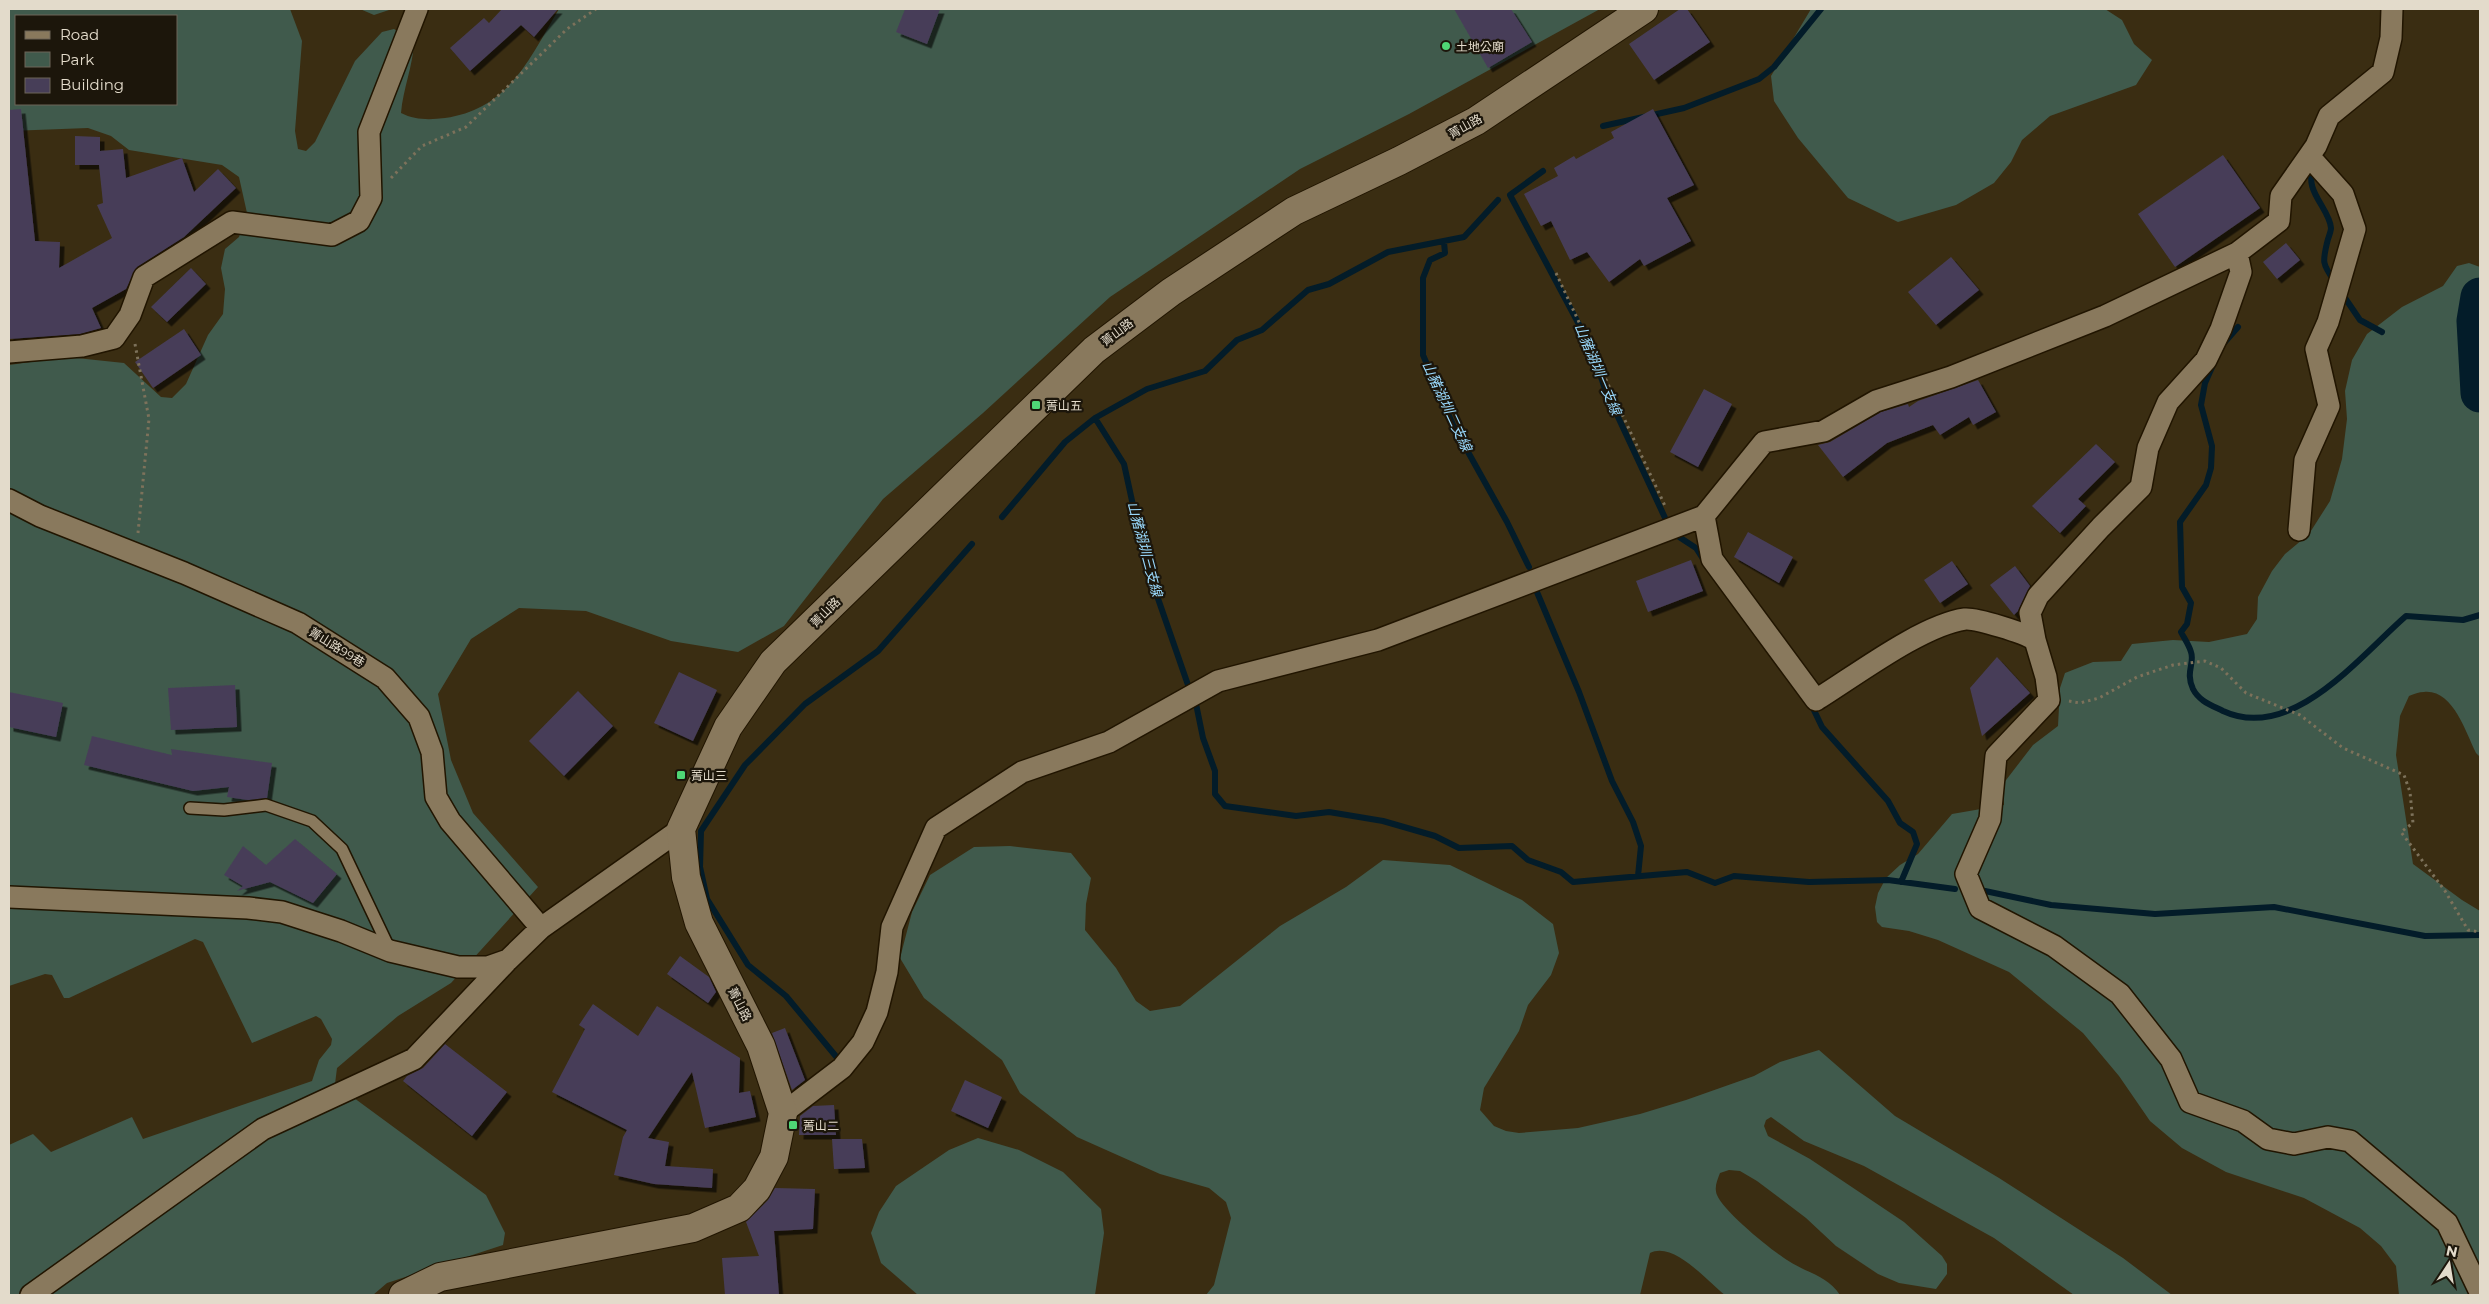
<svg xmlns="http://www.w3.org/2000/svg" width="2489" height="1304" font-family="Montserrat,'Noto Sans TC',sans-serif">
<defs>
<filter id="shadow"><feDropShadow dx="4.5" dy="4.5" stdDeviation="0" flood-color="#0009"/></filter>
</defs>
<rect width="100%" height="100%" fill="#3a2d12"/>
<!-- green -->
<path fill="#405a4c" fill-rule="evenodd" d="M9,9H290L302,41L295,131L298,149L306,151L315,142L355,61L382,32L394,29L414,42C413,66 403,89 401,113C415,120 429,120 445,118C509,109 529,59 559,9H1600L1409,114L1300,169L1110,297L983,413L883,499L784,626L738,652L671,641L586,611L519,608L471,639L438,694L451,760L473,813L538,887L451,983L398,1016L337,1068L335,1084L486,1195L505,1233L503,1245L387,1283L373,1295H9V1145L33,1134L51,1152L132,1117L143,1139L312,1081L319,1060L331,1045L332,1039L321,1019L316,1016L252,1043L203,942L195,939L69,998H64L52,975L45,974L9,986V365L67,357L124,363L161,397L172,398L186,384L208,335L223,314L225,289L221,268L225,249L239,237L247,213L239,177L222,165L129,150L111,136L88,128L9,131ZM16,16H176V104H16Z
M360,9H392L374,15Z
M1811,9H2105L2122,20L2134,44L2152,60L2136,85L2050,116L2022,140L2011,162L1994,183L1956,205L1898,222L1848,198L1798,138L1774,101L1771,76Z
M2469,263L2480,267V757L2476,753C2466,733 2453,689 2424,692C2419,692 2414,694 2409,696L2400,716L2396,755L2413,864L2462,900L2480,911V1295H2399L2396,1266L2381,1246L2360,1228L2304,1198L2226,1172L2182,1148L2150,1121L2119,1076L2083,1033L2009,972L1938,940L1909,931L1882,927L1877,922L1875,907L1878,893L1886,878L1900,865L1918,854L1952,814L2004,805L2003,784L2033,745L2058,726L2060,688L2065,673L2093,662L2121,661L2132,644L2173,640L2209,642L2247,634L2257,619L2258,597L2272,571L2285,554L2309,534L2330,501L2342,459L2347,419L2345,391L2352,360L2367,334L2402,307L2443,286L2457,266Z
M1010,846L1071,853L1091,878L1086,904L1085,930L1116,968L1136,1001L1150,1011L1180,1006L1280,926L1346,887L1383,860L1450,865L1522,900L1553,924L1559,953L1551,975L1528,1005L1519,1031L1484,1088L1480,1110L1494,1126L1506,1131L1519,1133L1578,1128L1640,1114L1686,1100L1754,1076L1780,1062L1819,1050L1895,1116L1999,1178L2123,1258L2172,1295H2074L1994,1238L1864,1166L1804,1141L1771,1117L1766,1120L1764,1126L1768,1136L1810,1159L1904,1222L1942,1256L1947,1264V1274L1936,1289L1899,1283L1878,1274L1836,1246L1806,1218L1757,1181L1740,1171L1729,1170L1720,1173C1717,1181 1714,1187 1717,1195C1723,1211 1771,1250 1787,1260C1806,1273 1827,1275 1840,1295H1725C1707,1281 1674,1241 1650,1253L1640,1295H1206L1214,1285L1231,1218L1226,1202L1209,1188L1160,1174L1077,1137L1020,1093L1002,1060L924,998L900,958L912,912L930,875L974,847Z
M978,1138L1019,1150L1063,1172L1101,1209L1104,1233L1095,1295H918L881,1263L871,1233L879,1212L896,1186L949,1150Z"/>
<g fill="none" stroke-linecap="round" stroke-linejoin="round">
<!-- stream -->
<path stroke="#031c29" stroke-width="6" d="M1603,126L1684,108L1759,79L1774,67L1821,9
M2315,167C2301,188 2330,209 2331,228C2331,231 2329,236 2328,239C2322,262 2322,264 2335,282
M1543,171L1510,195L1591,347L1605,389L1666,520
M1444,242L1445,253L1430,260L1423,278V355L1453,425L1507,522L1529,567
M2343,295L2360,320L2382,332
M2224,343L2238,327
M2213,365L2205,383L2201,405L2212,446L2211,468L2206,485L2180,522L2182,587L2191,603L2187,624L2181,632C2184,638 2189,645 2191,652C2195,663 2185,672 2193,689C2199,701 2211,705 2223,711C2292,743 2360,656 2406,616L2463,620L2480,615
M1095,418L1124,464L1134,510L1148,547L1146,564L1188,685
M1002,517L1065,442L1095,418L1147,389L1205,371L1237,340L1262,330L1308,290L1329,284L1388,252L1464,237L1498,200
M1673,533L1696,548L1705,562
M1534,585L1579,692L1612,781L1633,822L1641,846L1638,876
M1195,699L1203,738L1215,771V794L1225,806L1296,816L1329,812L1383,821L1435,836L1459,848L1512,846L1528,860L1561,872L1573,882L1687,872L1715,883L1734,876L1809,882L1888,880L1955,889
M1811,704L1822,727L1888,801L1900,823L1913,832L1917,844L1901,882
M1985,891L2051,905L2155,914L2274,907L2425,936L2480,935
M839,1060L786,996L748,965L707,899L700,867L701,831L745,765L805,704L878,651L972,544"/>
<!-- river -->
<path stroke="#031c29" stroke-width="39" d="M2480,297L2476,321L2480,393"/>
</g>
<!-- building -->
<path fill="#473e58" filter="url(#shadow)" d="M502,9H558L534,37L521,25L470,71L450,48L484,18L489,23Z
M905,9H940L927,44L896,32Z
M1454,9H1511L1532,42L1488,68Z
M1680,9H1687L1710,42L1654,80L1629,44Z
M21,109L35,241L60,242L59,268L112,238L97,205L103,203L99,165H75V136L100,137V151L123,149L126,178L182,158L194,192L218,169L236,188L184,237L137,267L126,289L92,308L101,328L80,334L9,339V110Z
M1653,109L1694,185L1667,198L1691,241L1644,266L1640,259L1609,282L1587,252L1570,260L1551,221L1541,226L1524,194L1558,176L1554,168L1574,156L1576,159L1614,138L1611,132Z
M2223,155L2260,208L2175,267L2138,214Z
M2286,243L2300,260L2277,279L2263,262Z
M1951,257L1979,290L1936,325L1908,292Z
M191,268L206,284L167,322L151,307Z
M184,329L201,355L153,388L135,362Z
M1978,380L1996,412L1973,425L1969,417L1940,435L1933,425L1887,443L1843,477L1818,445L1830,442L1881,412L1908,404L1909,407L1918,401Z
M1704,389L1732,404L1698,467L1670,452Z
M2096,444L2115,462L2078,499L2086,506L2060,533L2032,506Z
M1748,532L1793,557L1779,583L1734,557Z
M1691,560L1703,591L1648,612L1636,581Z
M1952,561L1968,584L1940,603L1924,580Z
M2015,566L2030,586L2018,611L2014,615L1990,585Z
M1997,657L2030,693L1982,736L1970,688Z
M679,672L717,690L693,741L654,723Z
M235,685L237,727L171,730L168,688Z
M578,691L613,726L564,776L529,741Z
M9,692L63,703L56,737L9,727Z
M92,736L172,755L171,749L272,763L267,798L248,800L227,797L229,787L193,791L84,765Z
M295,839L337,874L313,903L270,882L237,891L243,886L224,875L243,846L266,865Z
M680,956L709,977L716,992L708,1003L667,974Z
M593,1004L638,1036L657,1006L740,1058L739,1093L750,1091L756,1117L705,1128L692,1072L648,1138L669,1142L665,1166L713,1169L712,1188L654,1184L614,1175L623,1137L627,1130L552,1092L585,1029L579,1025Z
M785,1028L805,1080L792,1090L772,1033Z
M445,1044L507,1092L472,1136L403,1081L407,1076L423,1068Z
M965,1080L1002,1097L988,1128L951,1111Z
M834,1105L836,1135H799L800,1116L813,1106Z
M832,1139H862L865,1168L834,1169Z
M775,1188L815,1189L813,1229L774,1231L779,1295H725L722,1258L759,1256L746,1222L768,1200Z"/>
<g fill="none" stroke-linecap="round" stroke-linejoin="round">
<!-- service casing -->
<g stroke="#211500" stroke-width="14">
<path id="service" d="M190,808L224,810L266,805L312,821L342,849L390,950"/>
</g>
<!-- minor casing -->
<g stroke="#211500" stroke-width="24">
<path id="minor" d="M2237,253L2241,272L2221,329L2206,360L2168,402L2148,448L2141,487L2101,527L2038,596L2030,613L2035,640L2046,677L2049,700L1996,756L1990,819L1966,874L1980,908L2054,946L2120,994L2171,1059L2190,1102L2243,1121L2268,1139L2294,1144L2328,1137L2350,1141L2447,1223L2480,1292
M9,352L82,346L114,338L130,315L144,277L232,222L332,235L359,221L371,198L369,132L417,9
M9,500L40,516L184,573L298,623L385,678L419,717L432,752L436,797L450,821L541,928
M1704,516L1712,559L1816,700C1855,676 1922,625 1965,619C1976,618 2025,633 2035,640
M2299,530L2305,460L2329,406L2316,349L2328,322L2355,229L2343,194L2309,156
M9,897L248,908L282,912L341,931L390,951L458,967H488L508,960L541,928L681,829
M783,1113L842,1068L863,1042L877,1012L887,972L892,927L936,828L1022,772L1109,742L1218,681L1378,640L1704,516L1764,442L1824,431L1876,401L1951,377L2105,316L2237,253L2279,221L2281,196L2316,146L2329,116L2383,72L2391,38L2392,9
M31,1295L263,1129L414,1059L506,962"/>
</g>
<!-- tertiary casing -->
<g stroke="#211500" stroke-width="30">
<path id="tertiary" d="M403,1295L440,1277L693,1228L739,1208L757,1189L774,1157L783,1113L761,1046L699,923L686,877L681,829L728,727L773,662L1094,350L1171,292L1294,211L1399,161L1476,121L1644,9"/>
</g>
<!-- path -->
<path stroke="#7d725b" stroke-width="3" stroke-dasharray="2.5 4" stroke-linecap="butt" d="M391,178L422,146L466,127L567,29L596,9
M1556,273L1666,508
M135,344L149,419L138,533
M2069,701L2080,703L2099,698L2137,677L2173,665L2205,661L2221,668L2246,693L2300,715L2343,748L2404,775L2410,792L2413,823L2401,832L2445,891L2468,930L2480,932"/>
<!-- service -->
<use href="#service" stroke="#89795d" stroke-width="11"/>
<!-- minor -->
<use href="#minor" stroke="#89795d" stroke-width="21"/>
<!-- tertiary -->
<use href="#tertiary" stroke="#89795d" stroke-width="28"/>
</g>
<!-- markers -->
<g fill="#4fd675" stroke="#1c160b" stroke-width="2">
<circle cx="1446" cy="46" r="5"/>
<rect x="1031" y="400" width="10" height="10" rx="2.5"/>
<rect x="676" y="770" width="10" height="10" rx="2.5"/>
<rect x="788" y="1120" width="10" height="10" rx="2.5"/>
</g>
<g text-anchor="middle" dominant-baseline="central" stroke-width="4.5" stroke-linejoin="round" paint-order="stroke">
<!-- poi labels -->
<g font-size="12" fill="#e3dbcb" stroke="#1c160b" text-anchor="start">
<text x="1456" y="46">土地公廟</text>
<text x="1046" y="405">菁山五</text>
<text x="691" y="775">菁山三</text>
<text x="803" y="1125">菁山二</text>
</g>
<!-- street labels -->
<g font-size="12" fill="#e3dbcb" stroke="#1c160b">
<text transform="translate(1465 126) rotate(-29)">菁山路</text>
<text transform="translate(1117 332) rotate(-37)">菁山路</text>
<text transform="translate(825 612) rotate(-45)">菁山路</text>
<text transform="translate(337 647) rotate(32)">菁山路99巷</text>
<text transform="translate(740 1004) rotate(63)">菁山路</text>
</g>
<!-- water labels -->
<g font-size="14" font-style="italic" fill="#99d8fb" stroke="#1c160b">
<text transform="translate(1598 369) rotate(67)">山豬湖圳一支線</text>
<text transform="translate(1447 406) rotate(65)">山豬湖圳二支線</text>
<text transform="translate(1145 549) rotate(75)">山豬湖圳三支線</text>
</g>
</g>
<!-- border -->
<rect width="2489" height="1304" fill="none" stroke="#e3dbcb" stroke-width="20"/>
<!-- legend -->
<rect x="15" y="15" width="162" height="90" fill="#1c160b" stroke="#6c6558"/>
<rect x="25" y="31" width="25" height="8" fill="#89795d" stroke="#6c6558"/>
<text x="60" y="40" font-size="15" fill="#e3dbcb">Road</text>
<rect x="25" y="52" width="25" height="15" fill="#405a4c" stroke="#6c6558"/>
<text x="60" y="65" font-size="15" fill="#e3dbcb">Park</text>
<rect x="25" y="78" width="25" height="15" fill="#473e58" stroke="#6c6558"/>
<text x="60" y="90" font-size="15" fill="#e3dbcb">Building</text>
<!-- north arrow -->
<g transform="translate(2449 1264) rotate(12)" stroke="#1c160b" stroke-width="4" paint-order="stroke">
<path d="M0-4L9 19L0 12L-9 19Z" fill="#e3dbcb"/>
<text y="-8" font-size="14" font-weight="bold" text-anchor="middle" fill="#e3dbcb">N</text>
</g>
</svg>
